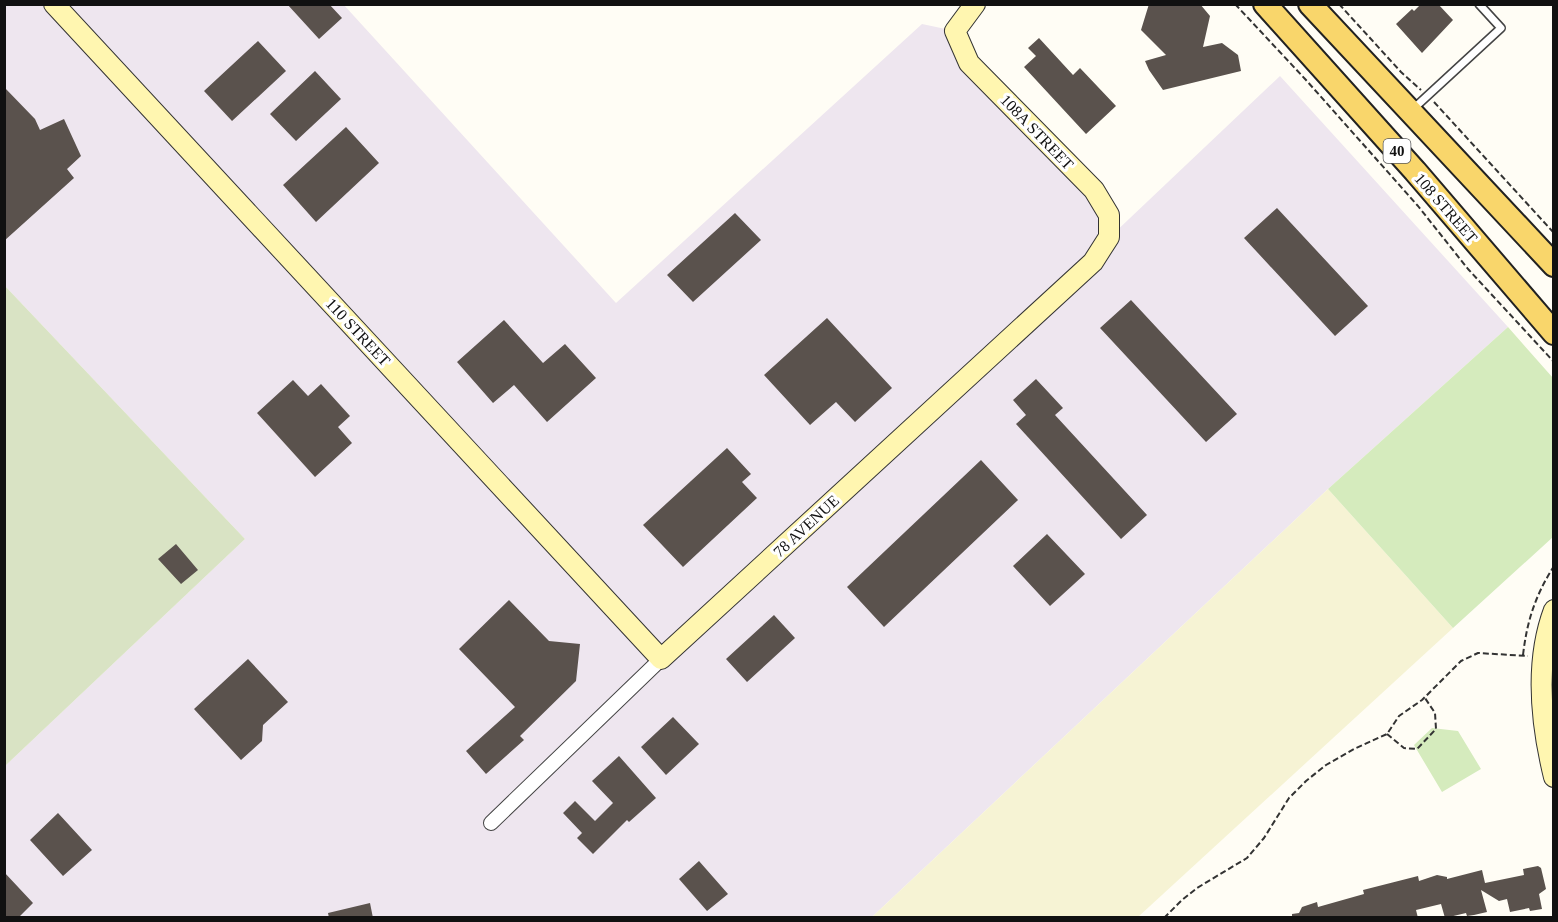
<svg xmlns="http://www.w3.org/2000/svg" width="1558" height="922" font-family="Georgia,serif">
<rect width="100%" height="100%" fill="#fffdf5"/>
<!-- industrial -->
<path fill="#eee6ef" d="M343,4L616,303L922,24L955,31L969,63L1094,190L1110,237L1280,76L1508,327L1328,489L872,917L5,918V766L245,539L5,286V5Z"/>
<!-- farmland -->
<path fill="#f6f3d4" d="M1328,489L1453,628L1138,917H872Z"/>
<!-- green -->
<path fill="#d5ebbd" d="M1508,327L1553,378V537L1453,628L1328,489Z
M1432,728L1458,731L1481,769L1442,792L1414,745Z"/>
<!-- cemetery -->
<path fill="#d9e3c4" d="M5,286L245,539L5,766Z"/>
<!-- building -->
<path fill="#5a524d" d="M287,4H329L342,18L319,39Z
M1149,4H1200L1210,16L1203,47L1222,43L1238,55L1241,71L1163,90L1149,70L1145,61L1166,55L1141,30Z
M1421,4H1438L1453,20L1422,53L1396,24L1412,9L1414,11Z
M1039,38L1073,75L1080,68L1116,106L1086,134L1024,67L1036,56L1028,48Z
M258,41L286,71L232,121L204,91Z
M315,71L341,99L296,141L270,114Z
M4,87L35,119L40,130L64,119L81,156L67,169L74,178L4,241Z
M346,127L379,163L316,222L283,185Z
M1277,208L1368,306L1335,336L1244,238Z
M735,213L761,240L693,302L667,275Z
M1131,300L1237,414L1206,442L1100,328Z
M827,318L892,388L855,422L836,402L810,425L764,375Z
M504,320L543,363L565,344L596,378L547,422L514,385L493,403L457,362Z
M1036,379L1063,408L1055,415L1147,515L1121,539L1016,424L1026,415L1013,400Z
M293,380L308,396L321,384L350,416L338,427L352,443L315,477L257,413Z
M727,448L751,474L742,482L757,498L683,567L643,525Z
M981,460L1018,500L884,627L847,587Z
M1047,534L1085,574L1050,606L1013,566Z
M176,544L198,570L181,584L158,559Z
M509,600L549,641L580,644L576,681L520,736L524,740L486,774L466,751L515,707L459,649Z
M774,615L795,638L747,682L726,659Z
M248,659L288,702L263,725L262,741L241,760L194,709Z
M673,717L699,744L666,775L641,747Z
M619,756L656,798L629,822L627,820L593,854L577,838L582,833L563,813L575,801L595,821L613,803L592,781Z
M58,813L92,850L63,876L30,840Z
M699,861L728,894L707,911L679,879Z
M1538,866L1541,868L1546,889L1539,894L1542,909L1530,911L1529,908L1510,912L1507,899L1499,901L1481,890L1487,912L1474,915L1467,916L1466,913L1445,918L1441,904L1416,910L1418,918H1292V914L1299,913L1302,907L1317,902L1318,907L1364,894L1363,890L1418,876L1419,881L1437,875L1447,877V879L1482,870L1485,883L1524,875L1523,869Z
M4,872L33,903L18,918H4Z
M370,903L373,918H329L328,913Z"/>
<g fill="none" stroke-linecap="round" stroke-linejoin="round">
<!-- lane casing -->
<g stroke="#444" stroke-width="10">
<path id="lane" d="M1412,110L1501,28L1479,4"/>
</g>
<!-- street casing -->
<g stroke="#444" stroke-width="16">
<path id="street" d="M491,823L661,659"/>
</g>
<!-- secondary casing -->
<g stroke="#333" stroke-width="22">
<path id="secondary" d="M54,4L661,659L1093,262L1109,237V215L1094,190L969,63L955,31L975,4
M1554,610C1534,663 1541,724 1554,777"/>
</g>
<!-- primary casing -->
<g stroke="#222" stroke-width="26">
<path id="primary" d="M1265,4L1415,171L1554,333
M1310,4L1554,265"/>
</g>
<!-- path -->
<path stroke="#333" stroke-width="2" stroke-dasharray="6 3" stroke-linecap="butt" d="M1235,4L1306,80L1418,206L1468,269L1554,362
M1339,4L1401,72L1421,90
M1434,102L1554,233
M1523,655C1527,621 1535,596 1554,566
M1387,734L1404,748L1417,749L1436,729L1435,713L1425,698
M1164,918L1182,900L1197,888L1247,858L1264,838L1289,798L1306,781L1326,765L1354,749L1387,734L1399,716L1422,700L1461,661L1478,653L1528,656"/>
<!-- lane -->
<use href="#lane" stroke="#fff" stroke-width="7"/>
<!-- street -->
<use href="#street" stroke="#fff" stroke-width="14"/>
<!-- secondary -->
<use href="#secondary" stroke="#fff6b0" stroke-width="20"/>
<!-- primary -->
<use href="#primary" stroke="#f9d66b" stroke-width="22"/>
</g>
<g text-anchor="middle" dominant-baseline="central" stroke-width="6" stroke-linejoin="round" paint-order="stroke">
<!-- shield labels -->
<rect fill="#fff" stroke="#585858" stroke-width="1.5" x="1383.5" y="139" width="27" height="24" rx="4.5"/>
<g font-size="15" font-weight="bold" fill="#111">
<text x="1397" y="151">40</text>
</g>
<!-- street labels -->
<g font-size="16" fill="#111" stroke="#fff">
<text transform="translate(1037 132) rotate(46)">108A STREET</text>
<text transform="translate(1446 208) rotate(49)">108 STREET</text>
<text transform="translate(358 332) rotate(47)">110 STREET</text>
<text transform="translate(806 526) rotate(-43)">78 AVENUE</text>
</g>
</g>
<!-- border -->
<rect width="1558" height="922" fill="none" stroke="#111111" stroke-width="12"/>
</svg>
